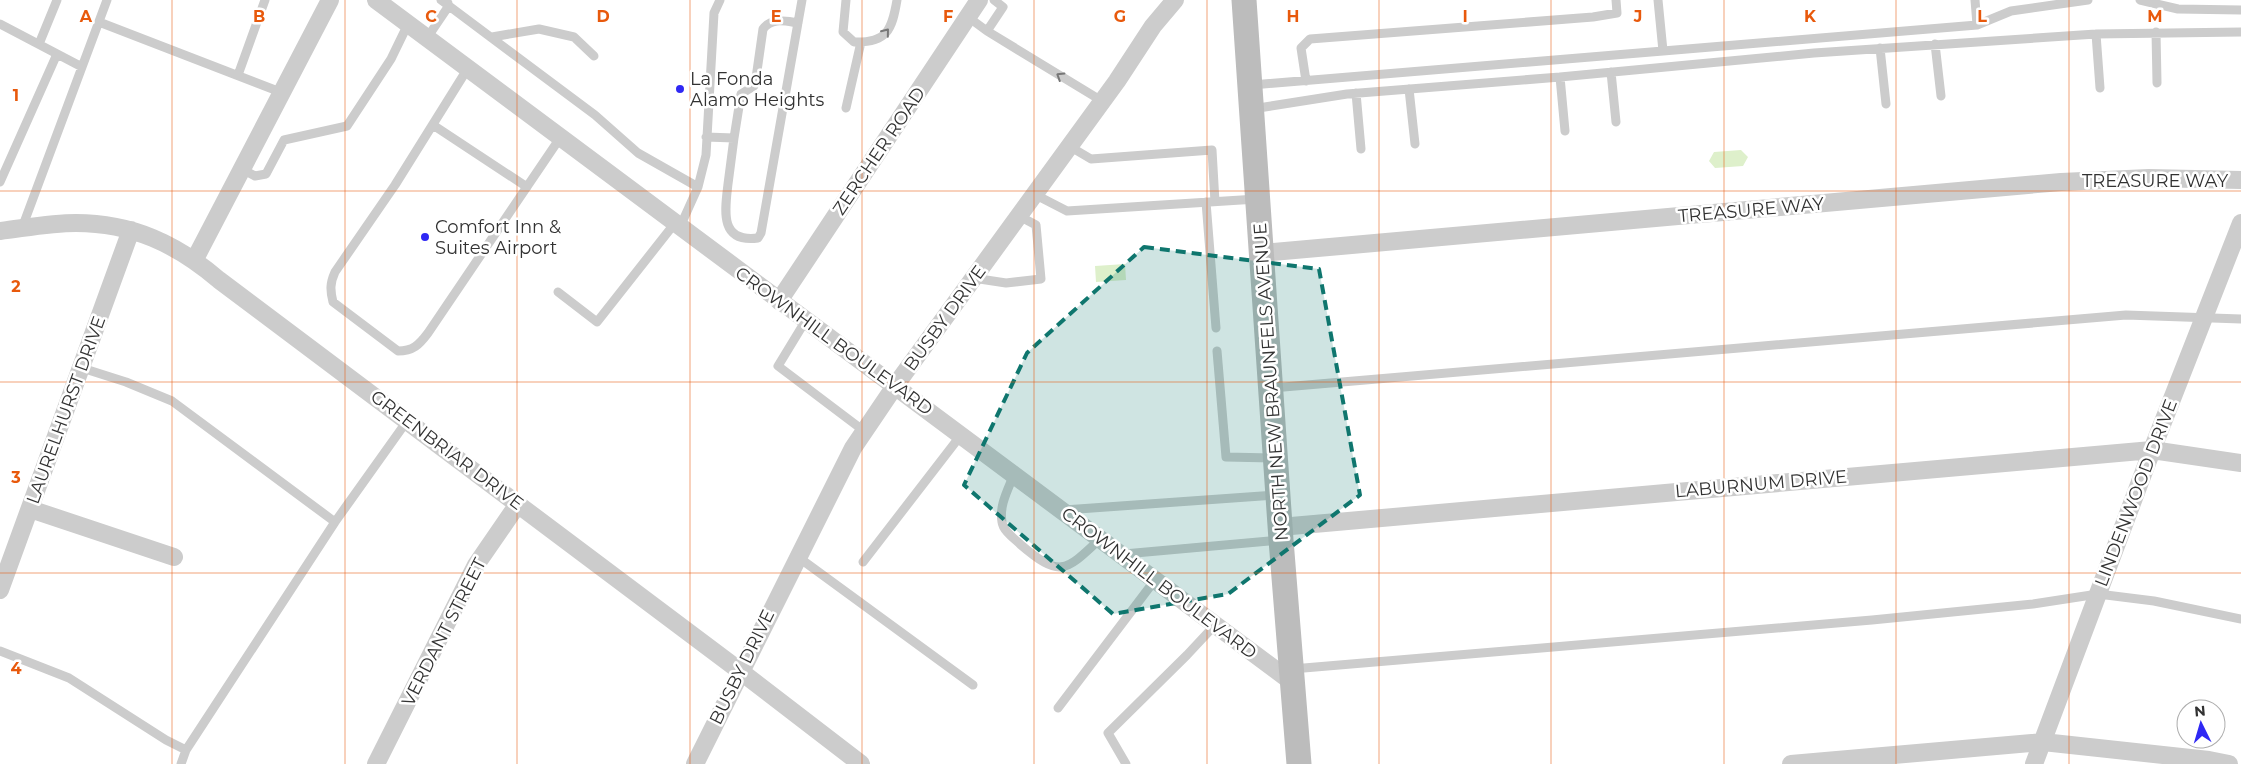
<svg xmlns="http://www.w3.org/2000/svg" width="2241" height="764" font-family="Montserrat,sans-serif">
<rect width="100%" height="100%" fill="#fff"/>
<!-- water -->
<path fill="#def0cb" d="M1741,150L1748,157L1743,166L1715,168L1709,161L1714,152Z
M1125,264L1126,280L1096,282L1095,266Z"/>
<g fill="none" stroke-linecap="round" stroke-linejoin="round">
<!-- lane -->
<path stroke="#ccc" stroke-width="9" d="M441,0L595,115L638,153L698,187
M846,0L843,32L854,42C887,43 892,30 897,0
M1658,0L1663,51L1977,25L2011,11L2088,0
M1975,0L1977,25
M2140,0L2178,9L2241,10
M968,17L987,31L1003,7L994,0
M99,22L283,93
M0,24L82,67
M987,31L1102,101
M2156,32L2157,83
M2096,34L2100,88
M492,37L539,29L574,37L594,56
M427,38L448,7V3
M39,44L57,0
M1935,44L1941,96
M1880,48L1886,104
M468,68L395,185L335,272C330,283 330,290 333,302L398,351C413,351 419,345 428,333L560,138
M1611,72L1616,122
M238,75L265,0
M1560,77L1565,131
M1306,81L1301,48L1310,39L1593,17L1617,13L1616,0
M1252,85L1663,51
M1409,89L1415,144
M1356,93L1361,149
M846,108L861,42
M1252,109L1347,94L1560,77L1814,53L2096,34L2241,32
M433,125L527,187
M706,137L734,138C732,153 730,169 728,184C725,210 719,243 758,238L761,233L802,0
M734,138L741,94L754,86L756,78L763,29C772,17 785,21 798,23
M1069,146L1091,159L1212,150L1215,202
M242,169L255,176L266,174L284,140L347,126L391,59L408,24
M0,182L57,54
M1034,194L1067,211L1257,199
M1206,202L1216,328
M680,227L698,187L706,155L714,13L720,0
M22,228L107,0
M973,278L1006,283L1041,279L1036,225L1019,216
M558,292L597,322L675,223
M806,320L778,366L864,431
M1217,351L1226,457L1274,458
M82,368L126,382L172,401L335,522
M1272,388L2126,315L2241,319
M1014,474C1008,490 999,505 1002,522C1003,531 1015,539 1021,545C1060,578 1065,572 1100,539
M1064,510L1276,495
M1124,554L1280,540
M798,557L973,685
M863,562L961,435
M0,651L69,678L166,740L186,750L335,522L407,421
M1292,669L1872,620L2033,604L2098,594L2154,601L2241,619
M1058,708L1155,580
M181,764L186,750
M1126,764L1108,733L1187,655L1215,625"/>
<!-- street -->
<path stroke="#ccc" stroke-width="18" d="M376,0L1292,682
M0,231C25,228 51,223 76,223C132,223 177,244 219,280L740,671L861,764
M1262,253L2061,182L2149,178L2241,180
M195,259L330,0
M779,301L979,0
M30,509L174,557
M1280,527L2152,450L2241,463
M0,590L131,230
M376,764L476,565L518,504
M695,764L853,448L895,386L1117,81L1153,26L1175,0
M1791,764L2043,742L2209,760L2229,764
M2034,764L2152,450L2241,223"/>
<!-- secondary -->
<path stroke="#bcbcbc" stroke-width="25" d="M1244,0L1281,540L1299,764"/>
</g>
<!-- one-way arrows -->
<defs><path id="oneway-chevron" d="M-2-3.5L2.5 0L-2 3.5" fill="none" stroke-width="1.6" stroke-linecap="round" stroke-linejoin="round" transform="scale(1.25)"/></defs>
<g stroke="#777">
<use href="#oneway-chevron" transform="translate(886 32) rotate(-51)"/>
<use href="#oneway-chevron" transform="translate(1060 76) rotate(-148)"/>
</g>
<!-- marked area -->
<path fill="#0f766e" fill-opacity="0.2" stroke="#0f766e" stroke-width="4" stroke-dasharray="10 6" stroke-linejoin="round" d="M1144,247L1319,269L1360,495L1228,594L1113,614L964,485L1027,353Z"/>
<!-- grid -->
<path fill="none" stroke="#e8590c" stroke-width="1" stroke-opacity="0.55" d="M172,0V764M345,0V764M517,0V764M690,0V764M862,0V764M1034,0V764M1207,0V764M1379,0V764M1551,0V764M1724,0V764M1896,0V764M2069,0V764M0,191H2241M0,382H2241M0,573H2241"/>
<!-- markers -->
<g fill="#2f28f4" stroke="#fff" stroke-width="2">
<circle cx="680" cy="89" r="5"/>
<circle cx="425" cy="237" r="5"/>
</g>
<g text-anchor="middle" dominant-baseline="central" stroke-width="5" stroke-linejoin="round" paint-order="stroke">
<!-- poi labels -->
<g font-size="18" fill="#323232" stroke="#fff" text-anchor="start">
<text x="690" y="79">La Fonda<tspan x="690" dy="21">Alamo Heights</tspan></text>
<text x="435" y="227">Comfort Inn &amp;<tspan x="435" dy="21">Suites Airport</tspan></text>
</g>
<!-- street labels -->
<g font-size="18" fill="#323232" stroke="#fff">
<text transform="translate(879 151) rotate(-56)">ZERCHER ROAD</text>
<text x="2155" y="181">TREASURE WAY</text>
<text transform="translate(1751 210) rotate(-5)">TREASURE WAY</text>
<text transform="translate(945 318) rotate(-54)">BUSBY DRIVE</text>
<text transform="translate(834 341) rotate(36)">CROWNHILL BOULEVARD</text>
<text transform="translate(1271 382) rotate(-94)">NORTH NEW BRAUNFELS AVENUE</text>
<text transform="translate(66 410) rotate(-70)">LAURELHURST DRIVE</text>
<text transform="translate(447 450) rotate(37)">GREENBRIAR DRIVE</text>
<text transform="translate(1761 484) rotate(-5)">LABURNUM DRIVE</text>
<text transform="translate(2136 493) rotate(-69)">LINDENWOOD DRIVE</text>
<text transform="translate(1159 583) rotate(37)">CROWNHILL BOULEVARD</text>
<text transform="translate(444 632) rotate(-63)">VERDANT STREET</text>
<text transform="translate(742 667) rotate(-64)">BUSBY DRIVE</text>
</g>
</g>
<g font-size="16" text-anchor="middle" font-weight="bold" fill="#e8590c" stroke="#fff" stroke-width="5" stroke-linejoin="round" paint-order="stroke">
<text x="86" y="22">A</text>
<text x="259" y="22">B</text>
<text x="431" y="22">C</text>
<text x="603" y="22">D</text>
<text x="776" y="22">E</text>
<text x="948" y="22">F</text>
<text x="1120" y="22">G</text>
<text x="1293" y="22">H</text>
<text x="1465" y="22">I</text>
<text x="1638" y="22">J</text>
<text x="1810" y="22">K</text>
<text x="1982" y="22">L</text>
<text x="2155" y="22">M</text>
<text x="16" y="101">1</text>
<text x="16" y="292">2</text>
<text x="16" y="483">3</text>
<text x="16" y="674">4</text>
</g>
<!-- north arrow -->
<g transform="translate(2201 724) rotate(355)"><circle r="24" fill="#ffffff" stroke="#adadad"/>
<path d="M0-4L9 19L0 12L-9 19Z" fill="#2f28f4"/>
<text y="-8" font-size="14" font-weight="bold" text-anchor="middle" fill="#323232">N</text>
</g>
</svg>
